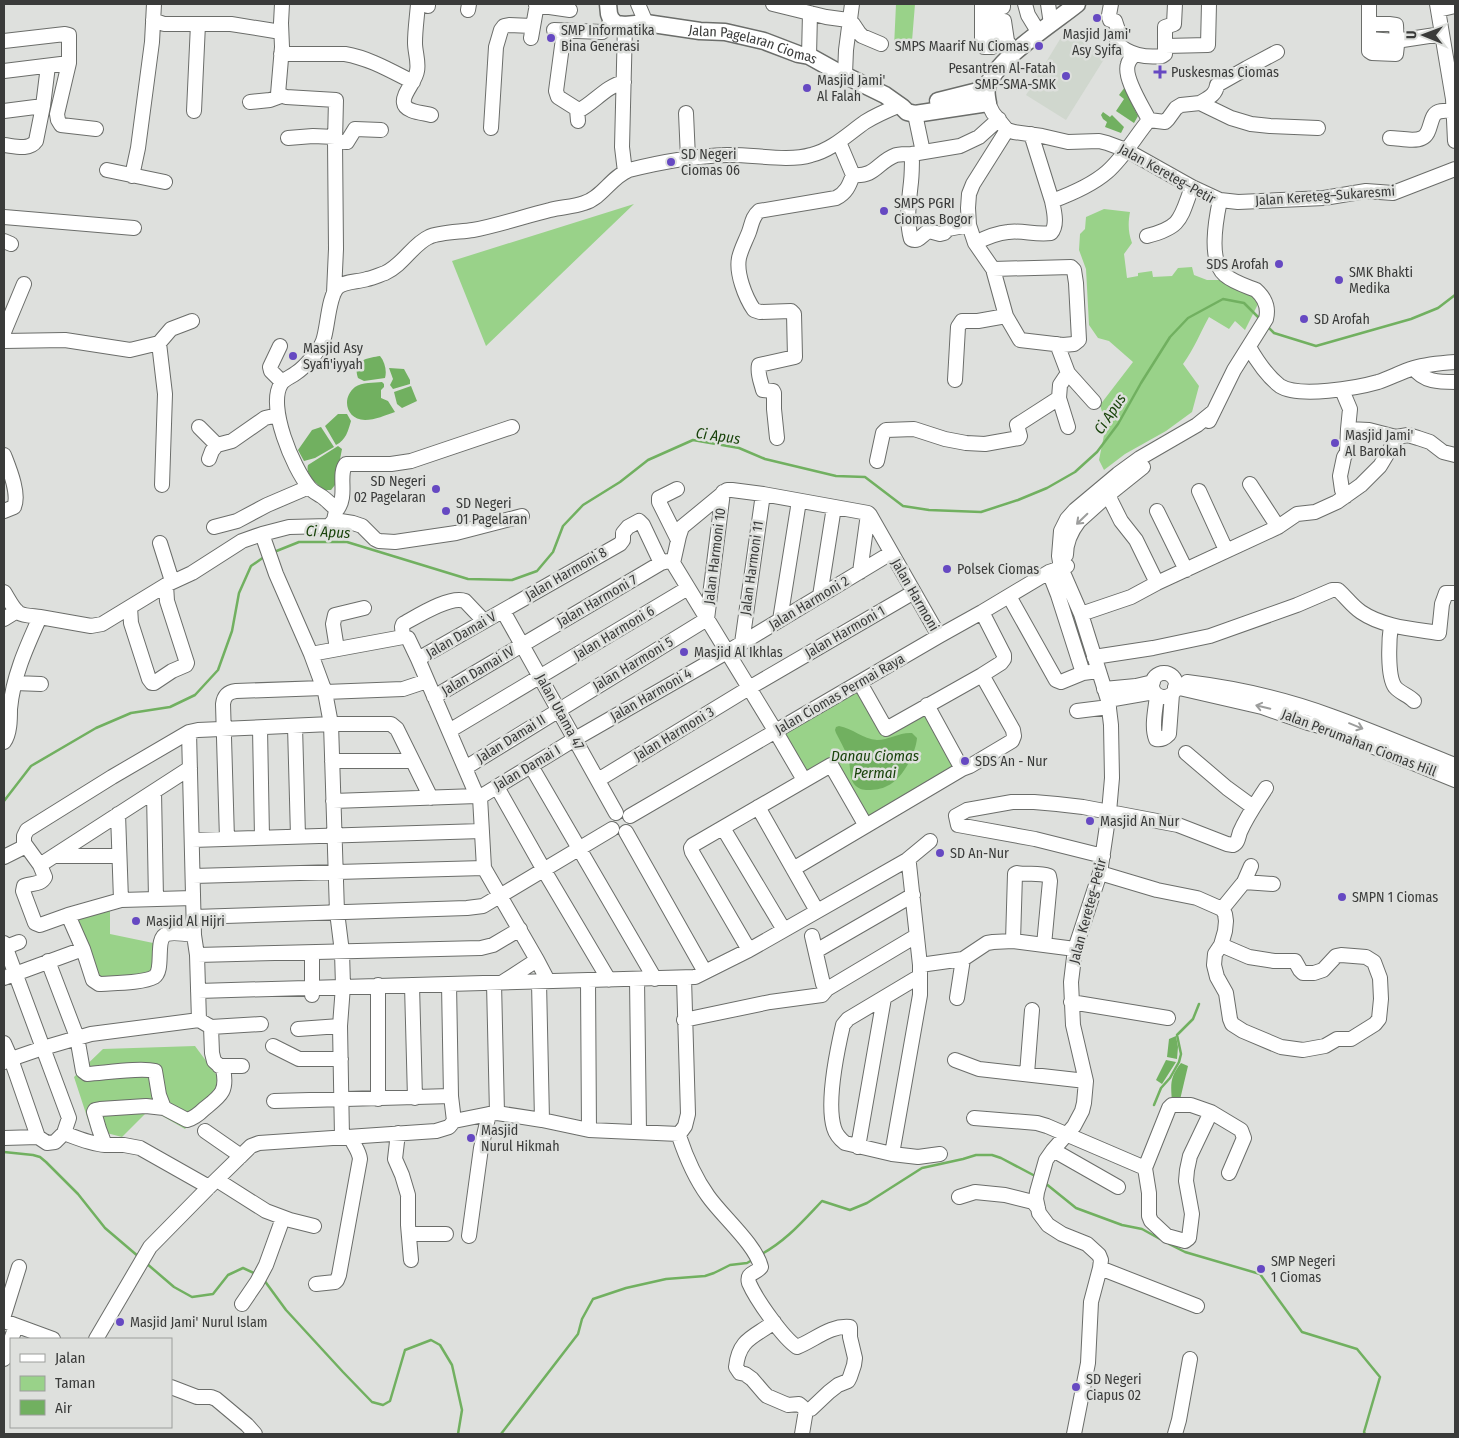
<svg xmlns="http://www.w3.org/2000/svg" width="1459" height="1438" font-family="'Fira Sans Condensed',sans-serif">
<rect width="100%" height="100%" fill="#dee0dd"/>
<!-- built -->
<path fill="#d0d7ce" d="M1065,31L1106,56L1066,120L1026,95Z"/>
<!-- green -->
<path fill="#99d289" d="M896,4H915L912,41L907,48L894,47Z
M634,204L486,346L452,261Z
M1104,209L1130,212C1128,223 1128,232 1132,243L1124,254L1127,278L1138,276V273L1152,271L1153,277L1172,276L1178,268L1192,267L1194,275L1207,280H1222L1257,295L1258,304L1245,330L1235,321L1229,329L1209,317C1200,333 1194,349 1183,364L1199,386L1192,412L1166,431L1125,454L1104,470L1099,460L1106,425L1100,405L1133,362L1109,341L1098,338L1089,325L1086,269L1079,250L1080,234L1085,229L1086,217Z
M859,689L885,731L925,709L958,768L867,820L833,762L804,778L780,736Z
M110,903V934L158,944L152,974L99,980L76,916Z
M195,1046L224,1085L185,1129L150,1109L122,1137L91,1129L74,1077L103,1049Z"/>
<!-- water -->
<path fill="#71b060" d="M1125,87L1128,89L1126,92L1138,116L1134,123L1116,111L1124,99L1119,95Z
M1103,112L1110,117L1112,115L1124,127L1121,133L1105,127L1107,122L1103,119L1101,115Z
M380,356C385,362 387,371 385,378L364,381L358,378C352,360 367,358 380,356Z
M389,368L404,369L410,380V384L393,389L390,385L393,379Z
M382,382L384,384V387L381,390V398L388,401L395,412C386,415 375,420 365,420C346,420 341,398 355,387C362,382 374,383 382,382Z
M411,386L417,401L402,408L397,404L394,392Z
M338,414H347L351,421C348,431 346,440 336,445L325,426Z
M321,427L334,447L315,458L304,461L298,450L312,430Z
M338,446L342,449L335,485L331,490H324C317,483 305,476 308,465Z
M839,726C852,728 863,739 877,740C889,740 900,732 912,733L917,738C916,753 902,780 887,786C882,789 874,790 868,790C863,790 858,789 854,784C849,777 851,766 848,758C845,749 840,741 836,733L835,730L836,727Z
M1176,1036L1178,1047L1177,1059L1167,1057L1169,1039Z
M1166,1060L1176,1062L1162,1084L1156,1080Z
M1181,1063L1188,1066L1179,1104L1172,1103C1171,1085 1169,1078 1181,1063Z"/>
<g fill="none" stroke-linecap="round" stroke-linejoin="round">
<!-- stream -->
<path stroke="#71b060" stroke-width="2.5" d="M1267,326L1274,333L1316,346L1411,319L1438,308L1455,295
M274,552L299,542H347L468,579L512,580L537,571L553,552L563,526L583,505L620,482L648,460L693,440L739,448L765,459L836,476L865,477L903,506L929,510L981,512L1018,500L1047,488L1075,472L1097,452L1118,424L1141,383L1170,337L1188,318L1223,299L1244,303L1260,319
M4,801L31,766L96,728L131,713L170,707L195,695L218,670L232,631L239,593L251,566L264,557
M1154,1105L1161,1088L1170,1078L1179,1062L1181,1054L1177,1035L1193,1019L1199,1004
M4,1152L33,1155L40,1157L46,1162L78,1194L105,1228L139,1257
M1045,1183L1076,1208L1122,1225L1142,1229L1160,1239
M1169,1244L1185,1252L1260,1274L1302,1332L1357,1349L1380,1377L1364,1432L1365,1434
M760,1255C786,1241 802,1222 822,1201L850,1210L867,1203L922,1168L963,1159L976,1155H992L1001,1158L1037,1177
M146,1263L174,1287L192,1297L213,1294L228,1275L243,1268L256,1274
M264,1280L286,1310L343,1372L372,1402L383,1405L390,1401L405,1350L431,1340L440,1345L452,1365L462,1410L458,1434
M501,1434L578,1334L582,1319L593,1299L626,1288L666,1279L705,1276L714,1273L730,1265L747,1263L754,1259"/>
<!-- minor casing -->
<g stroke="#6b6d6a" stroke-width="16">
<path id="minor" d="M282,4L281,23L282,47L278,94L286,97L336,100L335,141L336,249L334,293
M418,4C417,17 415,30 415,43C415,52 419,62 417,71C416,81 402,94 404,103C405,112 424,113 431,115
M638,4L646,23
M773,4L826,17L848,20L853,24L859,33L862,36L881,44
M982,4V45L984,47H992L993,45L995,8L1003,7V4
M1025,4L1028,15L1039,33
M1048,4L1051,24
M1111,4L1109,15L1110,20L1115,21L1118,30L1117,43C1128,55 1146,58 1162,56L1165,54V27L1174,24L1175,4
M1369,4V51L1372,53L1396,54L1397,45L1396,25L1389,24H1370
M1437,4L1453,99L1455,141
M536,5L570,10
M428,6V4
M468,10L469,4
M1438,10L1455,6
M153,20L164,24H231L281,32
M994,20L1004,21L1007,41L1015,52
M554,30L602,32L608,27L611,19
M564,31L556,91L558,97L577,109L578,121
M531,38L537,4
M1369,39L1396,41L1442,34
M4,41L65,34L69,35V63L57,114L58,120L61,125L96,129
M1165,46L1208,45L1209,4
M281,54H345C369,58 391,71 413,82
M809,56L810,13
M4,71L69,63
M845,74L846,50L852,4
M250,102L270,100L281,96
M988,103L993,113L1007,130L1014,132L1042,136L1068,142L1099,141L1107,143L1126,150L1192,187L1220,200C1216,219 1208,261 1225,275C1233,282 1246,286 1256,290C1265,298 1269,307 1266,319L1234,370L1209,421
M1200,103C1208,98 1216,95 1217,85L1247,68L1277,52
M4,111L43,106
M194,111L198,24
M578,111C594,103 606,86 624,82
M686,113L688,158
M915,114L923,152
M1149,120L1165,122L1168,119L1176,108L1181,105L1200,103L1231,118L1251,124L1270,126L1318,128
M491,128L496,47L501,30L504,26L509,25L532,26
M1031,134L1052,201C1071,194 1092,185 1107,172C1124,157 1135,137 1149,120C1143,107 1123,78 1128,64C1129,60 1132,57 1135,54
M288,138L313,136L335,137
M1390,138C1399,138 1414,142 1422,138C1432,134 1429,115 1438,112C1442,110 1449,111 1453,111
M335,141L347,142L355,129L381,130
M4,145C14,146 29,151 36,141L43,106L48,66
M912,154L960,146L979,137L999,119
M107,170L165,182
M625,172L622,147L625,25
M853,175C876,177 877,162 896,155C901,154 907,154 912,154C912,163 912,173 911,182C909,200 906,221 911,239C919,243 922,234 929,231L940,234L944,233L948,229L969,225
M132,176L138,148L152,42L154,4
M1220,200L1238,202L1324,198L1366,191L1393,193L1455,169
M4,217L134,228
M1147,236C1182,227 1180,219 1192,187
M4,241L11,244
M975,243C985,238 996,233 1008,232C1022,230 1035,235 1051,233C1058,225 1054,211 1052,201
M993,269L1071,267L1074,270L1076,283L1079,340L1074,344L1063,345L1020,340L1006,316L993,269L975,243L969,225L968,208L969,194L973,184L1007,130
M4,332L24,284
M4,341L65,340L130,350L159,343L171,329L192,321
M159,343L165,394L162,485
M1057,344L1068,373L1060,385L1059,398L1068,427
M280,346L270,367L271,371L282,382
M1249,347C1257,361 1267,376 1280,386C1299,398 1357,388 1378,382C1390,378 1401,372 1414,368C1427,364 1441,363 1455,362
M1414,368C1423,382 1440,382 1455,382
M1068,373L1094,402
M955,380L958,327L962,321H978L1006,316
M1342,390L1350,409L1348,429L1347,452L1344,457L1340,476L1342,490L1346,496
M199,427L217,445
M1348,429L1369,430L1396,437L1408,435L1418,438L1430,442L1443,452L1455,455
M777,438L774,409V393L773,391L763,390C761,382 757,373 759,365L795,357L794,314L791,311L760,312L754,310C745,297 736,273 739,258C741,249 746,240 749,232C752,224 752,217 759,211L836,198C846,193 849,186 853,175L839,142
M4,455C9,468 20,494 14,507L4,511
M209,459L212,451L217,445L232,441L265,418L278,415
M877,461L883,433L886,430L914,429L945,439L966,443L985,444L1019,438L1020,436L1017,425L1059,398
M1250,484L1278,527
M677,489L659,498V502L678,540
M1199,491L1226,550
M1108,495L1121,521L1136,540L1157,583
M336,511C349,496 337,475 346,464H391L411,461L512,427
M1157,511L1186,570
M334,520L353,523L362,526L375,539L379,541L395,542L456,533L522,516
M214,527L237,521L267,505L309,487
M262,534L276,574L311,654L325,692L331,724L337,912L342,952L343,986L340,1026L342,1137
M160,543L172,581
M1066,555C1066,543 1072,530 1079,521L1108,495L1143,467
M673,563L679,536L682,527L727,490H732L763,494L868,513L870,515L939,636
M673,563L776,732L804,780
M860,572L868,514
M1049,572L1058,595L1083,673
M4,592C8,598 13,609 19,613C24,616 34,616 40,617
M820,596L834,507
M1009,596L1056,680L1061,682L1083,673L1098,671
M130,607L131,623L149,679L152,683H154L172,671L186,665L187,663L167,601L166,585
M503,611L616,813
M1081,614L1131,597L1157,583L1278,527L1297,514L1315,512L1337,502L1361,485L1380,466L1395,441L1396,437
M4,619L17,611
M780,620L799,501
M1391,625C1389,639 1387,676 1395,687C1400,693 1408,695 1414,701
M403,637L402,627L403,624C416,617 450,595 465,601L484,621
M742,643L763,494
M337,649L333,624L335,615L364,608
M311,654L403,637L408,638L418,659L477,796L480,797L484,868L537,960L548,981
M1094,657L1153,648L1210,636L1297,605L1332,590H1338C1346,597 1352,606 1361,612C1383,627 1413,629 1439,633L1442,604L1446,593H1455
M418,659L620,544L623,540V533L628,527L639,521L643,525L661,563
M1152 685a12 12 0 1 1 24 0a12 12 0 1 1-24 0Z
M1187,682C1236,688 1285,699 1331,716C1373,731 1414,749 1455,765
M15,683L41,684
M860,683L886,729L982,675L1001,663L1004,659V655L982,612
M1175,687L1262,707L1308,723L1327,728L1455,780
M1104,689L1136,686L1153,682
M325,692L403,689L427,681
M1157,695C1156,708 1151,726 1156,739C1162,740 1165,738 1169,734L1172,694
M434,697L661,563L668,561
M1108,700L1154,692
M927,705L962,769
M1077,711L1109,707
M295,726L298,836
M260,728L262,837
M449,731L688,588
M189,732L112,777L27,830L24,836V843L40,865L45,877C41,885 32,883 24,886L23,891L35,923L40,925L68,915L121,900L193,898
M4,742C10,734 10,719 10,709C13,676 27,646 40,617L91,626L102,624L166,585L192,573L242,541L262,534L289,527L329,526L334,520L336,511L335,508C330,504 326,499 321,496C316,493 312,491 309,487C293,468 267,406 281,384C284,379 291,377 296,373C304,368 320,350 323,341C328,328 328,296 338,287C345,281 358,282 367,279C373,278 379,275 385,273C403,265 413,244 429,237C439,232 461,232 473,230C500,225 525,216 550,210C561,207 573,207 584,203C602,198 611,177 629,170C661,162 694,156 727,155C751,154 788,162 811,155C832,150 848,134 865,122C876,115 888,110 900,105
M1186,753L1227,788L1253,807
M332,761H412
M531,766L655,979
M465,768L707,619L723,492
M598,780L749,688L914,592
M497,787L545,872L609,980
M154,792L156,899
M480,797L575,739L727,652L891,553
M333,801L477,796
M758,807L817,911
M118,814L121,900
M630,816L939,636L982,612L1049,572L1067,566
M723,828L784,930
M626,832L705,972
M227,839L223,704C224,696 228,692 236,691L323,688
M192,840L482,831
M55,856H119
M1103,856L1035,839L958,825L956,816L967,810L1012,802H1034L1057,804L1083,807L1178,825L1227,844L1233,845C1238,843 1238,838 1240,832C1247,816 1257,802 1266,788
M4,857L26,846
M907,860L909,864L920,965V995L892,1154L845,1143C840,1139 836,1135 834,1128C826,1102 837,1051 843,1025L848,1019L920,976
M40,865L190,768
M793,869L962,769L970,766L1012,741L1014,736L1013,730L982,675
M1100,873L1157,890L1197,898L1222,909L1225,914L1226,921L1225,931L1221,945L1215,954L1214,965L1217,977L1226,993L1230,1019L1232,1024L1243,1031L1281,1047L1303,1050L1325,1046L1337,1039H1351L1375,1024L1379,1019L1381,999L1380,978L1374,962L1366,957L1341,955L1336,956L1323,970L1314,973H1303L1300,970L1295,961H1274L1249,957L1221,945
M193,876L484,868
M1244,882L1273,884
M1222,909L1244,882L1251,866
M68,915L83,949L93,980L99,984C111,983 144,983 154,977C165,970 154,938 167,934C173,932 187,934 194,935
M194,917L467,908L483,906L612,829
M812,936L823,984L827,989
M1013,941L1015,874L1017,873C1027,875 1039,872 1049,876L1050,881L1044,945
M4,943L69,1118L64,1133L55,1142L47,1143L38,1137L4,1138
M6,947L19,942
M749,950L692,852L691,848L693,845L831,765L866,826
M816,951L913,895
M312,953V995
M197,955L481,948L493,945L520,929
M48,961L77,1037L83,1071L87,1074C104,1073 141,1067 155,1071L159,1095L164,1108
M920,965L963,959L987,943L993,942L1013,941L1075,949
M4,978L83,949
M684,978L688,1114L685,1126L680,1133L679,1136C686,1157 695,1178 708,1196C722,1216 756,1245 761,1267C756,1274 746,1272 749,1283C756,1299 783,1338 797,1347C815,1340 830,1325 850,1327V1337L855,1358L854,1365L850,1377L848,1381L838,1385L829,1392L811,1409L806,1410
M637,979L639,1132
M588,981L589,1130
M503,982L537,960
M539,982L542,1120
M494,983L497,1113
M449,984L451,1096L454,1121
M378,985V1099
M412,985L415,1098
M198,991L695,977L749,950L907,860L930,841
M957,998L963,959
M1071,1002L1168,1018
M199,1020L197,955L194,935L189,732L198,730L331,724H391L397,729L431,798
M684,1020L770,1002L822,995L827,989L916,936
M298,1029L340,1026
M4,1043L11,1059L4,1062
M273,1046L299,1059H341
M955,1060L979,1069L1086,1081
M219,1066H242
M1027,1074L1032,1010
M274,1101L451,1096
M1211,1112L1190,1156L1187,1170L1186,1181L1192,1214L1189,1238L1185,1241L1167,1236L1151,1221L1149,1216V1193L1145,1168L1169,1108L1172,1105H1191L1211,1112L1241,1130L1244,1138L1229,1173
M974,1118L1037,1123L1047,1126L1145,1168
M205,1131L241,1156
M64,1133C77,1138 91,1144 105,1145L99,1129L94,1112L95,1110L100,1109L146,1106L164,1108L187,1120C194,1118 199,1114 204,1109C220,1096 228,1092 223,1069L214,1061L212,1053L211,1027
M398,1133L395,1159L402,1175L408,1195V1225L411,1260
M38,1137L11,1059L43,1048L91,1034L199,1020L211,1027L261,1024
M105,1145H124L140,1148L209,1187
M858,1147L884,998
M1053,1150L1118,1187
M892,1154L918,1157L940,1154
M217,1180L266,1211L290,1220L314,1226
M959,1197L975,1192L1005,1195L1033,1202L1038,1208
M409,1234H446
M469,1236L481,1148L489,1114
M1100,1268L1197,1306
M316,1284L335,1282L337,1280L339,1275L360,1159C359,1150 353,1145 351,1137
M242,1304L257,1282L266,1265L283,1218
M4,1315L19,1267
M4,1321L53,1339
M774,1322C755,1337 739,1338 736,1367L740,1373L745,1374L752,1379L764,1393L767,1396L788,1405L799,1404L806,1410L802,1434
M96,1339L150,1247L209,1187L251,1146L259,1143L436,1131L449,1127L454,1121L489,1114L497,1113L542,1120L589,1130L679,1134
M4,1359L16,1326
M171,1387L197,1397H211L216,1399L247,1425L255,1434
M1074,1434L1088,1363L1091,1302L1100,1268L1101,1260L1099,1255L1087,1244L1062,1234L1048,1225L1039,1213L1036,1199L1037,1192L1046,1160L1053,1150L1074,1126L1082,1111L1084,1103L1086,1081L1073,1025L1071,982L1075,949L1100,873L1109,812L1112,778L1111,725L1108,700L1081,614L1061,568L1059,556L1061,531L1067,519L1075,510L1118,474L1140,458L1197,425L1213,412
M1175,1434L1179,1420L1190,1359"/>
</g>
<!-- major casing -->
<g stroke="#6b6d6a" stroke-width="19">
<g id="major">
<path id="s1" d="M608,4L609,14L611,19L616,24L625,25L646,23L700,31L725,32L764,41L798,54L809,56L836,71L885,95L902,107L907,112L915,114L988,103C987,98 986,92 987,88C993,61 1055,22 1077,4"/>
<path d="M938,101L986,89"/>
</g>
</g>
<!-- minor -->
<use href="#minor" stroke="#fff" stroke-width="14"/>
<!-- major -->
<use href="#major" stroke="#fff" stroke-width="16"/>
</g>
<!-- one-way arrows -->
<defs><path id="oneway-shaft" d="M-6 0H5M1.5-3L5.5 0L1.5 3" fill="none" stroke-width="1.6" stroke-linecap="round" stroke-linejoin="round" transform="scale(1.25)"/></defs>
<g stroke="#9c9d9c">
<use href="#oneway-shaft" transform="translate(1082 519) rotate(136)"/>
<use href="#oneway-shaft" transform="translate(1263 707) rotate(-166)"/>
<use href="#oneway-shaft" transform="translate(1356 726) rotate(22)"/>
</g>
<!-- markers -->
<g fill="#6649c2" stroke="#dee0dd" stroke-width="2">
<circle cx="1097" cy="18" r="5"/>
<circle cx="551" cy="38" r="5"/>
<circle cx="1039" cy="46" r="5"/>
<path d="M1157.5 64.5h5v5h5v5h-5v5h-5v-5h-5v-5h5z"/>
<circle cx="1066" cy="76" r="5"/>
<circle cx="807" cy="88" r="5"/>
<circle cx="671" cy="162" r="5"/>
<circle cx="884" cy="211" r="5"/>
<circle cx="1279" cy="264" r="5"/>
<circle cx="1339" cy="280" r="5"/>
<circle cx="1304" cy="319" r="5"/>
<circle cx="293" cy="356" r="5"/>
<circle cx="1335" cy="443" r="5"/>
<circle cx="436" cy="489" r="5"/>
<circle cx="446" cy="511" r="5"/>
<circle cx="947" cy="569" r="5"/>
<circle cx="684" cy="652" r="5"/>
<circle cx="965" cy="761" r="5"/>
<circle cx="1090" cy="821" r="5"/>
<circle cx="940" cy="853" r="5"/>
<circle cx="1342" cy="897" r="5"/>
<circle cx="136" cy="921" r="5"/>
<circle cx="471" cy="1138" r="5"/>
<circle cx="1261" cy="1269" r="5"/>
<circle cx="120" cy="1322" r="5"/>
<circle cx="1076" cy="1387" r="5"/>
</g>
<g text-anchor="middle" dominant-baseline="central" stroke-width="5" stroke-linejoin="round" paint-order="stroke">
<!-- poi labels -->
<g font-size="14" fill="#3a3b3a" stroke="#dee0dd" text-anchor="start">
<text x="561" y="30">SMP Informatika<tspan x="561" dy="16">Bina Generasi</tspan></text>
<text x="1097" y="34" text-anchor="middle">Masjid Jami'<tspan x="1097" dy="16">Asy Syifa</tspan></text>
<text x="1029" y="46" text-anchor="end">SMPS Maarif Nu Ciomas</text>
<text x="1056" y="68" text-anchor="end">Pesantren Al-Fatah<tspan x="1056" dy="16">SMP-SMA-SMK</tspan></text>
<text x="1171" y="72">Puskesmas Ciomas</text>
<text x="817" y="80">Masjid Jami'<tspan x="817" dy="16">Al Falah</tspan></text>
<text x="681" y="154">SD Negeri<tspan x="681" dy="16">Ciomas 06</tspan></text>
<text x="894" y="203">SMPS PGRI<tspan x="894" dy="16">Ciomas Bogor</tspan></text>
<text x="1269" y="264" text-anchor="end">SDS Arofah</text>
<text x="1349" y="272">SMK Bhakti<tspan x="1349" dy="16">Medika</tspan></text>
<text x="1314" y="319">SD Arofah</text>
<text x="303" y="348">Masjid Asy<tspan x="303" dy="16">Syafi'iyyah</tspan></text>
<text x="1345" y="435">Masjid Jami'<tspan x="1345" dy="16">Al Barokah</tspan></text>
<text x="426" y="481" text-anchor="end">SD Negeri<tspan x="426" dy="16">02 Pagelaran</tspan></text>
<text x="456" y="503">SD Negeri<tspan x="456" dy="16">01 Pagelaran</tspan></text>
<text x="957" y="569">Polsek Ciomas</text>
<text x="694" y="652">Masjid Al Ikhlas</text>
<text x="975" y="761">SDS An - Nur</text>
<text x="1100" y="821">Masjid An Nur</text>
<text x="950" y="853">SD An-Nur</text>
<text x="1352" y="897">SMPN 1 Ciomas</text>
<text x="146" y="921">Masjid Al Hijri</text>
<text x="481" y="1130">Masjid<tspan x="481" dy="16">Nurul Hikmah</tspan></text>
<text x="1271" y="1261">SMP Negeri<tspan x="1271" dy="16">1 Ciomas</tspan></text>
<text x="130" y="1322">Masjid Jami' Nurul Islam</text>
<text x="1086" y="1379">SD Negeri<tspan x="1086" dy="16">Ciapus 02</tspan></text>
</g>
<!-- street labels -->
<g font-size="14" fill="#3a3b3a" stroke="#dee0dd">
<text stroke="none"><textPath href="#s1" startOffset="162">Jalan Pagelaran Ciomas</textPath></text>
<text transform="translate(1167 174) rotate(29)">Jalan Kereteg–Petir</text>
<text transform="translate(1325 196) rotate(-4)">Jalan Kereteg–Sukaresmi</text>
<text transform="translate(715 556) rotate(-83)">Jalan Harmoni 10</text>
<text transform="translate(752 568) rotate(-82)">Jalan Harmoni 11</text>
<text transform="translate(566 574) rotate(-30)">Jalan Harmoni 8</text>
<text transform="translate(915 595) rotate(60)">Jalan Harmoni</text>
<text transform="translate(597 601) rotate(-30)">Jalan Harmoni 7</text>
<text transform="translate(809 603) rotate(-31)">Jalan Harmoni 2</text>
<text transform="translate(845 632) rotate(-30)">Jalan Harmoni 1</text>
<text transform="translate(614 633) rotate(-31)">Jalan Harmoni 6</text>
<text transform="translate(461 635) rotate(-30)">Jalan Damai V</text>
<text transform="translate(633 664) rotate(-31)">Jalan Harmoni 5</text>
<text transform="translate(478 671) rotate(-31)">Jalan Damai IV</text>
<text transform="translate(840 694) rotate(-30)">Jalan Ciomas Permai Raya</text>
<text transform="translate(651 695) rotate(-30)">Jalan Harmoni 4</text>
<text transform="translate(560 712) rotate(61)">Jalan Utama 47</text>
<text transform="translate(674 734) rotate(-31)">Jalan Harmoni 3</text>
<text transform="translate(511 739) rotate(-32)">Jalan Damai II</text>
<text transform="translate(1359 743) rotate(21)">Jalan Perumahan Ciomas Hill</text>
<text transform="translate(527 768) rotate(-31)">Jalan Damai I</text>
<text transform="translate(1088 911) rotate(-75)">Jalan Kereteg–Petir</text>
</g>
<!-- water labels -->
<g font-size="15" font-style="italic" fill="#19430b" stroke="#dee0dd">
<text transform="translate(1110 414) rotate(-56)">Ci Apus</text>
<text transform="translate(718 436) rotate(8)">Ci Apus</text>
<text transform="translate(328 532) rotate(3)">Ci Apus</text>
<text x="875" y="756">Danau Ciomas<tspan x="875" dy="17">Permai</tspan></text>
</g>
</g>
<!-- border -->
<rect width="1459" height="1438" fill="none" stroke="#3a3b3a" stroke-width="10"/>
<!-- legend -->
<rect x="10" y="1338" width="162" height="90" fill="#dee0dd" stroke="#9c9e9c"/>
<rect x="20" y="1354" width="25" height="8" fill="#ffffff" stroke="#9c9e9c"/>
<text x="55" y="1363" font-size="15" fill="#3a3b3a">Jalan</text>
<rect x="20" y="1376" width="25" height="15" fill="#99d289" stroke="#9c9e9c"/>
<text x="55" y="1388" font-size="15" fill="#3a3b3a">Taman</text>
<rect x="20" y="1400" width="25" height="15" fill="#71b060" stroke="#9c9e9c"/>
<text x="55" y="1413" font-size="15" fill="#3a3b3a">Air</text>
<!-- north arrow -->
<g transform="translate(1424 35) rotate(271)" stroke="#dee0dd" stroke-width="4" paint-order="stroke">
<path d="M0-4L9 19L0 12L-9 19Z" fill="#3a3b3a"/>
<text y="-8" font-size="14" font-weight="bold" text-anchor="middle" fill="#3a3b3a">U</text>
</g>
</svg>
